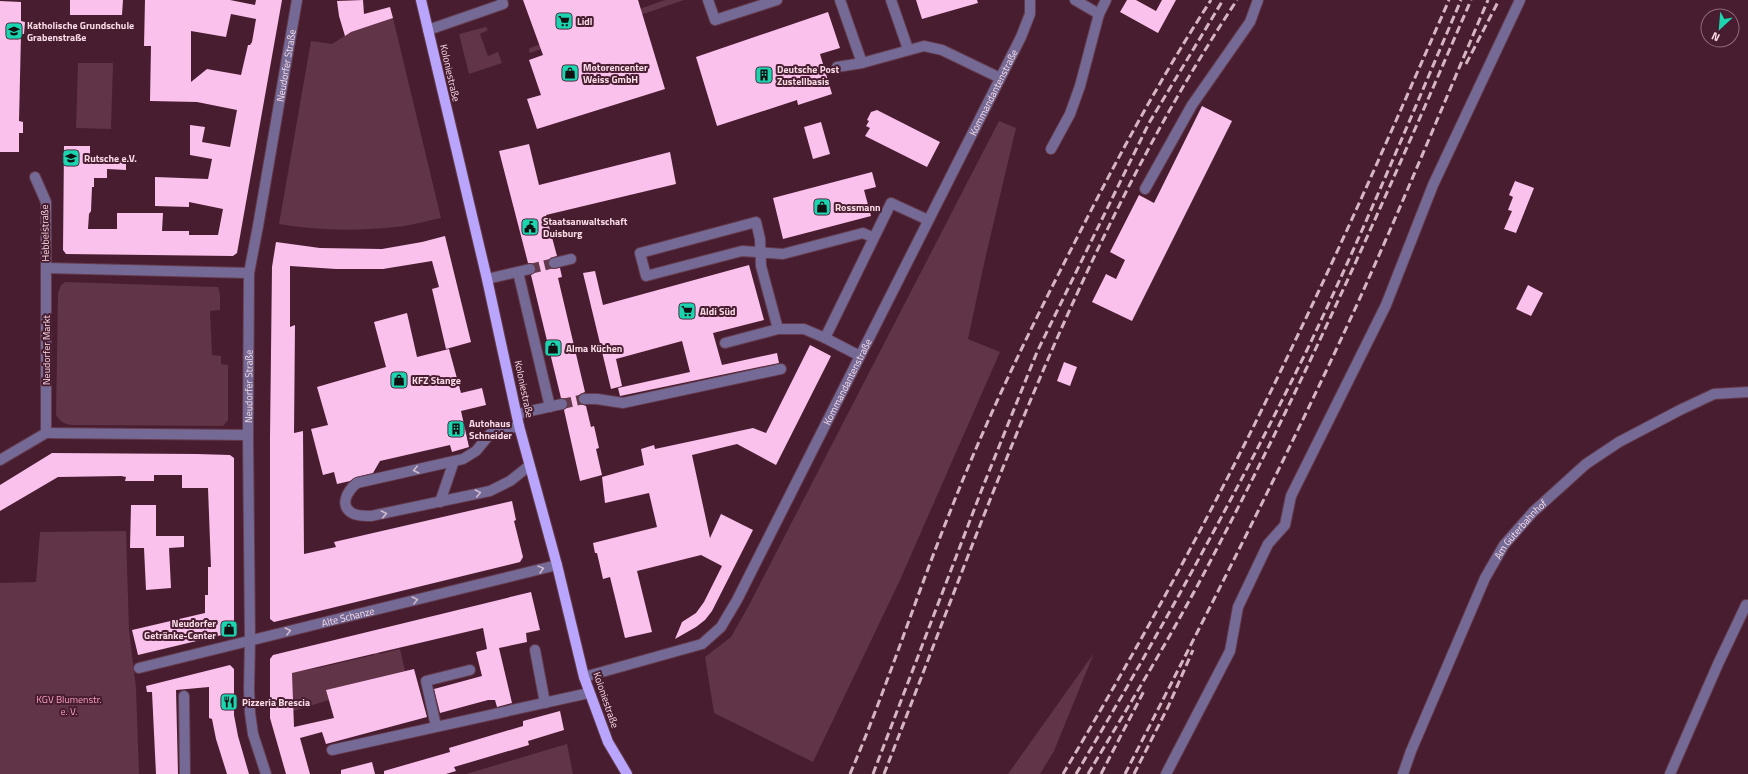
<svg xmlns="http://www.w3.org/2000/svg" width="1748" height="774" font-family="'Titillium Web',sans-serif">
<rect width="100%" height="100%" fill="#481d30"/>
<!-- green -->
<path fill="#613447" d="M665,0H684L530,53L529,50L530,48Z
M393,18L441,218C426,221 410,226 395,227C357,231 317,231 279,224L311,41L332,44L351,32Z
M486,27L488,30L480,34L488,56L498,52L502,63L469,74L459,34Z
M78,63H113L111,129L76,128Z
M999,121L1016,128L986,255L968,339L1000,352L900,580L813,762L714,713L705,657L731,637L748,607Z
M65,282L218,287L220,295V310L210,311L212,355L221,356V364L228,365V420L223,426L72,425C64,424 61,422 56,415L58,293L61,285Z
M126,531L129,630L136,688L139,774H0V583L36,582L40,532Z
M400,649L405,671L326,690L329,700L293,711L292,672L318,668L374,655V652L378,651L379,654Z
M1094,653L1054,751L1040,774H1008Z
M567,744L573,774H466Z"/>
<!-- building -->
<path fill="#fac1ed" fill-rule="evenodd" d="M70,0H123L122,15H70Z
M145,0H230L255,5L256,0H282L237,253L233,256L66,254L63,250L64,146H90V159H126V170L107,169V178H94V187H92L91,211L89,214L88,229H117V213H163L162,231H189V235H218L223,209L189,202V207L155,206V177L208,179L212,159L190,155V125L205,127L202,142L230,147L237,110L197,102L150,101L151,46H144ZM231,14L256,19L252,42L250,45H248L241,75L207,69L191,82V31L226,37Z
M363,0L364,14L390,7L393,18L351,32L345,36L339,16L337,1Z
M523,0H638L665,89L537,129L527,99L541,95L529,60L543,55Z
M916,0H977L978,3L922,19Z
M1127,0H1136L1156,11L1162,0H1176L1158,33L1120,12Z
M0,1L21,2V21L25,22L24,34H21L19,121L23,122V133H19V152H0Z
M828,12L840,48L820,54L832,94L798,105L797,100L717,126L696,57Z
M1202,106L1232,121L1132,321L1092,302L1106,274L1116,279L1125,260L1110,252L1139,195L1154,203Z
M877,110L940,142L927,167L865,136L870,128L866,126L869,121L867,120L871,112Z
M821,122L830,154L813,159L804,127Z
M529,144L539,185L670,152L676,184L546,215L557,256L550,258L548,264L552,269L560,268L562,277L558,278L585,392L580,394L578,399L580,404L586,406L591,427L594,426L599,448L596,449L602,475L580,481L564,410L568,406V402L564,398H561L531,275L536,271V267L532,263H528L499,151Z
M872,172L876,187L864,190L871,216L783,239L773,198Z
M1515,181L1534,188L1516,233L1504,229L1512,211L1508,210L1513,197L1509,195Z
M445,236L471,342L446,349L432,289L439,287L432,261L383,269H336L290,266V327L295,325L294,433L303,431L304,554L336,547L334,542L512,501L516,520L514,521L523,557L520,562L274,622L270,619V437L272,267L276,242L320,248L382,249L422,242Z
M749,265L764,320L713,333L722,365L777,353L779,363L620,396L618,388L690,372L682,341L616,359L622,386L611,389L583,273L595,271L603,305Z
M1528,285L1543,293L1531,316L1516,309Z
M407,313L417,357L449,349L461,393L482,388L486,405L461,411L469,447L452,452L450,445L380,461L373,473L356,477L350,481L337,484L334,472L323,475L311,429L328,425L317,387L386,367L374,322Z
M810,345L831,356L776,465L737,444L692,455L710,538L721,514L753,530L712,611L705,620L696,627L675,639L682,622L696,613L704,602L722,566L701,555L637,571L652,632L625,638L610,577L603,579L597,553H595L593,543L657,527L649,493L605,503L602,477L644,465L641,449L654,445L655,449L753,428L766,433Z
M1064,362L1077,367L1070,386L1057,381Z
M52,453L197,454L230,455L234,458V628L230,633L138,655L132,630L205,613V595H208V567H211L208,488H182V475H154V481H125L126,477L121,476L58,477L0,511V485Z
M131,505H156V536H184V547L169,548L171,588L146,590L144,548H130Z
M531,592L540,630L526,633L527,642L499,648L512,703L497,707L495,700H488L440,713L434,689L482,676L476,652L487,649L483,628L292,673L294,727L334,718L326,690L414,669L427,717L326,744L322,732L300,738L310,774H286L270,718V659L273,655Z
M230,665L234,669V715L238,736L249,774H227L216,739L212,719L209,718V687L176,690L178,774H156L152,692H147L146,686Z
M560,711L564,730L528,741L529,745L454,767L456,771L446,774H384V771L450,752L449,748L523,726V721Z
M372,762L375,774H341V770Z"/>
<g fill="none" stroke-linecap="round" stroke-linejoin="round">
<!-- minor-tunnel -->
<path stroke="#633a4b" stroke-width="10" stroke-dasharray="10 5" stroke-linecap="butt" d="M530,269L554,263
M562,404L584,399"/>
<!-- minor casing -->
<g stroke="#643b4d" stroke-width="12">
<g id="minor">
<path d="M708,0L715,20L777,0"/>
<path d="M840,0L862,63"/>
<path d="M891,0L908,49"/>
<path d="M1099,14L1106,0"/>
<path d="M428,30L503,4L502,0"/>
<path d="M837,67L862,63L924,46L942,50L1000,78"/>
<path d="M1051,149L1070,114L1080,86L1099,14L1075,0"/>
<path d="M35,177L46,202V433"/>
<path d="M1145,189L1192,105L1250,22L1258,0"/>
<path d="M874,238L863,233L783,254L742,251L646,276L640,253L756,222L760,239L761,266L778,329H804L825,338L891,203L928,220"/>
<path d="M554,263L571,259"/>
<path d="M46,268L249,273"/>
<path d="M518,272L550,407"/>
<path d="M487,279L530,269"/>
<path d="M825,338L860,356"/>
<path d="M725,343L778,329"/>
<path d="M584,399H597L623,403L781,369"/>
<path d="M517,414L562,404"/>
<path d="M519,426L490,434L476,451L463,459L357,483C347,491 338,507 354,514C359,516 366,516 371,516L490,491L510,481L529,466"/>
<path d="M46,433L248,435"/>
<path d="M0,460L46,433"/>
<path d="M440,502L454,461"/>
<path d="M535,650L545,703"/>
<path id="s1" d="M139,668L557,565"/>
<path id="s2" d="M584,677L702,644L721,627L737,600L1021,37L1030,14V0"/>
<path d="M184,696L185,774"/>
<path d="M436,726L426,681L470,670"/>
<path d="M332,750L589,693"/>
<path id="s3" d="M266,774L253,734L250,713L249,689L250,640L248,435L249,273L258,226L297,0"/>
<path d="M1166,774L1230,651L1238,607L1268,544L1285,525L1291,496L1386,305L1433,185L1520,0"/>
<path id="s4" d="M1403,774L1411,751L1485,578L1504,545L1533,512L1586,464L1619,442L1680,410L1714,394L1748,392"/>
<path d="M1670,774L1718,664L1746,605H1748"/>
</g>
</g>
<!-- major casing -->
<g stroke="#643b4d" stroke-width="12">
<path id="major" d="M421,0L487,279L519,426L557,565L584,677L608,742L627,774"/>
</g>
<!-- minor -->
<use href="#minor" stroke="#746a95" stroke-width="10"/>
<!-- major -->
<use href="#major" stroke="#baa5fd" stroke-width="10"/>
<!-- rail -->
<path stroke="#d6b5c2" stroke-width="3" stroke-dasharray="8 4" stroke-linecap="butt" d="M1466,64L1499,0
M850,774C886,690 914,602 948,517C986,419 1032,325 1080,232C1120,153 1163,74 1211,0
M873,774L982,489L1037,352L1149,123L1223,0
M884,774C986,513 1081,235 1237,0
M1063,774C1147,633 1225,489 1295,341C1349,229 1399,114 1449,0
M1076,774C1158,636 1236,495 1307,350C1362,235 1411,117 1461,0
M1088,774C1131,702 1175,630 1213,556C1308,375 1390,188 1471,0
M1101,774L1145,689
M1125,774C1199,629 1274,483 1343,335C1394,225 1440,112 1488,0
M1134,774L1168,707L1193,650"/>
</g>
<!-- one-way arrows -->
<defs><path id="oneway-chevron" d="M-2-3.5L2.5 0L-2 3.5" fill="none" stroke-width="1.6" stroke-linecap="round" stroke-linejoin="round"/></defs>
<g stroke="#d1b9ce">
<use href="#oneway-chevron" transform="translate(416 470) rotate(167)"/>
<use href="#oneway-chevron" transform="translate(478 493) rotate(-12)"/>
<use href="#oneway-chevron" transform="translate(384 514) rotate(-12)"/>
<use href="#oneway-chevron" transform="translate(541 569) rotate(-15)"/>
<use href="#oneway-chevron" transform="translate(415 600) rotate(-14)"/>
<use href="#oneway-chevron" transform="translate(288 631) rotate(-14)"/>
</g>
<!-- icons -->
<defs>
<g id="supermarket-square" transform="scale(0.9)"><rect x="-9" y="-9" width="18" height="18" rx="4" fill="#1bd5b1" stroke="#481d30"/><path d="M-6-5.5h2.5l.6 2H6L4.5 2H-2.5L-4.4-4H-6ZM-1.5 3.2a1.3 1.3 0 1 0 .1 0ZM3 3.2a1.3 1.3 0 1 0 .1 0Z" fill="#111"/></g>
<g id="school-square" transform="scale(0.9)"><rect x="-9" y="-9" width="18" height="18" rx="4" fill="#1bd5b1" stroke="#481d30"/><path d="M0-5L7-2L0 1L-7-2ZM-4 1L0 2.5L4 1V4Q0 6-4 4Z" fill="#111"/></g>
<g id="shop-square" transform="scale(0.9)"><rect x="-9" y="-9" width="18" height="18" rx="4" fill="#1bd5b1" stroke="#481d30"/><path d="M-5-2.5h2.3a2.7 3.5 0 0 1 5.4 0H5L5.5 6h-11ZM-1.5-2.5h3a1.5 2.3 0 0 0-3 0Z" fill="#111"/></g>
<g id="building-square" transform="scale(0.9)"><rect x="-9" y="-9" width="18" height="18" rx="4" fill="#1bd5b1" stroke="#481d30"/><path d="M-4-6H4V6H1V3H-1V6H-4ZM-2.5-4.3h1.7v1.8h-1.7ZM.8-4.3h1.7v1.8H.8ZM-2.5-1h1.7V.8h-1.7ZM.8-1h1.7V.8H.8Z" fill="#111"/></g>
<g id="civic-square" transform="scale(0.9)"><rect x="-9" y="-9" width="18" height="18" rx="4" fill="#1bd5b1" stroke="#481d30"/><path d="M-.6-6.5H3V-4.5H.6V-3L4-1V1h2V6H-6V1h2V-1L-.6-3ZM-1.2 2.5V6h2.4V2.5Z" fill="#111"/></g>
<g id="restaurant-square" transform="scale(0.9)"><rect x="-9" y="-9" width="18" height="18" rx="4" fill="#1bd5b1" stroke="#481d30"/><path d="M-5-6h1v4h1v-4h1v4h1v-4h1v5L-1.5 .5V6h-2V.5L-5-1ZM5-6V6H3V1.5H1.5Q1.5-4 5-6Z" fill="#111"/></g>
</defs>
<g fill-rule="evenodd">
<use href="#supermarket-square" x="564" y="21"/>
<use href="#school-square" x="14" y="31"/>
<use href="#shop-square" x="570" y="73"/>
<use href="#building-square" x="764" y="75"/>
<use href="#school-square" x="71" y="158"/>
<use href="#shop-square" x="822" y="207"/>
<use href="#civic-square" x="530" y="227"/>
<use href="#supermarket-square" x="687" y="311"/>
<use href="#shop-square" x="553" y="348"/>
<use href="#shop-square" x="399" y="380"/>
<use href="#building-square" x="456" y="429"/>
<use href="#shop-square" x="229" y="629"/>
<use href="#restaurant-square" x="229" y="702"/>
</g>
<g text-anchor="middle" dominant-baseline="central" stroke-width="4" stroke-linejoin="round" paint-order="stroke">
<!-- poi labels -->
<g font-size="10" font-weight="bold" fill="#f9dbe6" stroke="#481d30" text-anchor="start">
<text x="577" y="21">Lidl</text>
<text x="27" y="25">Katholische Grundschule<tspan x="27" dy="12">Grabenstraße</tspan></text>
<text x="583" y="67">Motorencenter<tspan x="583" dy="12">Weiss GmbH</tspan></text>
<text x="777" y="69">Deutsche Post<tspan x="777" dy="12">Zustellbasis</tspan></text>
<text x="84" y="158">Rutsche e.V.</text>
<text x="835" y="207">Rossmann</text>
<text x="543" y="221">Staatsanwaltschaft<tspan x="543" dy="12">Duisburg</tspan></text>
<text x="700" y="311">Aldi Süd</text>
<text x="566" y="348">Alma Küchen</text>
<text x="412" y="380">KFZ Stange</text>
<text x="469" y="423">Autohaus<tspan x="469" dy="12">Schneider</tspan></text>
<text x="216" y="623" text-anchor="end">Neudorfer<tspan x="216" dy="12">Getränke-Center</tspan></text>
<text x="242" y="702">Pizzeria Brescia</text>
</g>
<!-- street labels -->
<g font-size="10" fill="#f9dbe6" stroke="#481d30">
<text stroke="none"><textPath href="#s3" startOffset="714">Neudorfer Straße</textPath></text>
<text transform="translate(450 73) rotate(77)">Koloniestraße</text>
<text stroke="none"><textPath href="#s2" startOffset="748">Kommandantenstraße</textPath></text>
<text transform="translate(45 233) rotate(-91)">Hebbelstraße</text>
<text transform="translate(46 350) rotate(-90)">Neudorfer Markt</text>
<text stroke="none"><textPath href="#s2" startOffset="424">Kommandantenstraße</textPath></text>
<text stroke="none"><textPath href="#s3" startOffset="390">Neudorfer Straße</textPath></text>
<text transform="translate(524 389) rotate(78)">Koloniestraße</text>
<text stroke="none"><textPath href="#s4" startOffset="273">Am Güterbahnhof</textPath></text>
<text stroke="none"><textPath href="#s1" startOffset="215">Alte Schanze</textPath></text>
<text transform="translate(606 700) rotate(71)">Koloniestraße</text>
</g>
<!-- park labels -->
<g font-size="10" fill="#f99ec2" stroke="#481d30">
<text x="69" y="699">KGV Blumenstr.<tspan x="69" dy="12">e. V.</tspan></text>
</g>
</g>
<!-- north arrow -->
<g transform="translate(1720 28) rotate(206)"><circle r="19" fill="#481d30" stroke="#8f6979"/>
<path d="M0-3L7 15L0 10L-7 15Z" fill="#1bd5b1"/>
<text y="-6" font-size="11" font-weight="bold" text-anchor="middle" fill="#f9dbe6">N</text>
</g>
</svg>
